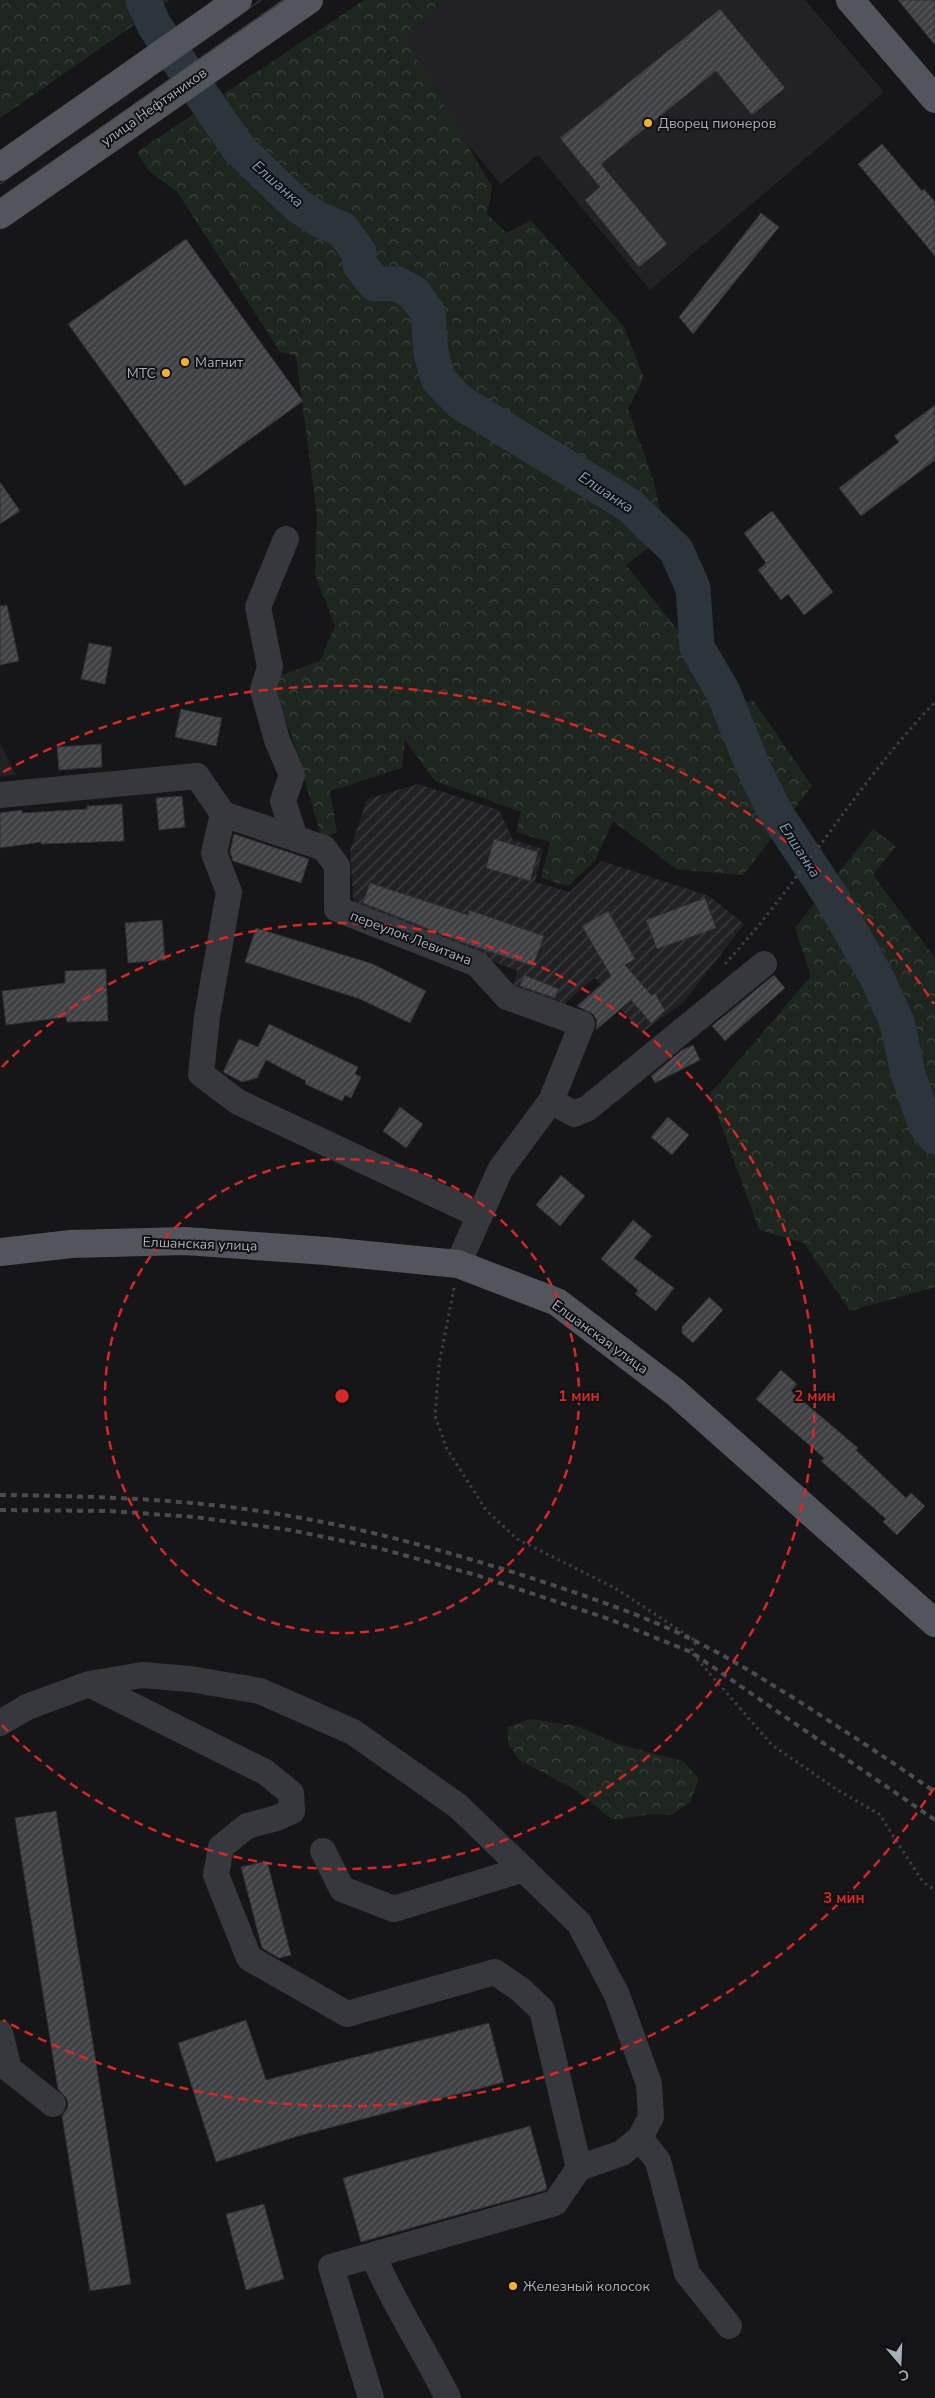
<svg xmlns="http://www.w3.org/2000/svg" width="935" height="2398" font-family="'Nunito Sans',sans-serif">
<defs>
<pattern id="industrial-furrows" width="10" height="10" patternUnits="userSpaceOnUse" patternTransform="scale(1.25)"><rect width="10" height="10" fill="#222225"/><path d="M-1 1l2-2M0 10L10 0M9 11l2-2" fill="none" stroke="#3f3f43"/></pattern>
<pattern id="forest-crowns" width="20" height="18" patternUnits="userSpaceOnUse" patternTransform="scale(1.25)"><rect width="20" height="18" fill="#1e261f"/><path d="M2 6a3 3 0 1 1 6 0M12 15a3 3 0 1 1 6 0" fill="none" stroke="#3c433d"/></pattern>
<pattern id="building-hatch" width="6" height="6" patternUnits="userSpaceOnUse" patternTransform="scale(1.25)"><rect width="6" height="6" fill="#404145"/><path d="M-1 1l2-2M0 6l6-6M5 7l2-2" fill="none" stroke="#595a5e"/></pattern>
</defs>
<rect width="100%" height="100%" fill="#161618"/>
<!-- built -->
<path fill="#222225" d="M377,0H805L884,92L650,290L538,155L501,184L357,14Z
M0,743L16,775L0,776Z"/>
<!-- industrial -->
<path fill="url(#industrial-furrows)" d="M418,784L499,810L513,840L543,849L535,882L570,892L602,861L709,896L744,924L683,1003L641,1033L595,978L567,1001L561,1015L510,994L518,971L354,907L350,851L367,799Z"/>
<!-- forest -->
<path fill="url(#forest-crowns)" d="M0,0H170L0,118Z
M364,0H442L403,36L492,187L487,214L507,233L531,220L624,327L644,378L628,409L653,479L666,534L626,565L738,706L753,700L812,786L743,875L676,869L613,821L595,861L568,886L541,878L550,842L516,832L521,812L435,781L405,740L402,768L330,791L337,832L322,839L291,733L265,681L320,661L335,626L315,575L317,515L296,356L280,352L178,193L149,171L137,152Z
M873,829L896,846L873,875L935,958V1287L850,1311L804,1243L759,1230L710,1094L811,976L795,928Z
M530,1719L577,1726L618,1744L683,1761L699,1779L690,1802L671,1815L651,1814L613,1820L574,1789L519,1760L508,1744V1727Z"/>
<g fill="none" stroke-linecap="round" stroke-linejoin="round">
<!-- river -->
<path stroke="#2c353c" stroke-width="35" d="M143,0L154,25L239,149L297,205L318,219L342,229L359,252L360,265L375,284H397L414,293L428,313L431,353L438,379L460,402L629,505L676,550L693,588L697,647L723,692L754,769L775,812L832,898L877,978L897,1022L908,1074L925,1124L935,1137"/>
</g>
<!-- building -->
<path fill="url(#building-hatch)" stroke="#303034" d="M898,0H935V45Z
M720,9L785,88L752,115L716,71L601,164L667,244L639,267L585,200L600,187L560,138Z
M882,144L922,191L924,189L935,202V256L858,164Z
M761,213L779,227L693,334L679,317Z
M186,239L303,401L185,486L68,324Z
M935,405V460L861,516L839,488L899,442L894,436Z
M0,482L20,511L0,524Z
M772,511L833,592L804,615L788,594L781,600L758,570L766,563L744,533Z
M7,605L19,661L0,665V606Z
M89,643L112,647L105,684L81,679Z
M181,709L222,718L216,746L175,737Z
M101,744L102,767L59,770L57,747Z
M182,796L185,827L159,830L156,798Z
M122,804L124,841L41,844V842L0,848V813L22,810V813L87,809V806Z
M234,834L309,859L301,883L233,861L230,852Z
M494,839L538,852L530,881L486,868Z
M370,883L468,915L469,910L544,936L533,966L461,942L363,903Z
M705,898L716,928L657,949L646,920Z
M608,911L635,959L625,965L652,996L655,993L665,1011L651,1023L631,1000L596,1030L597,1021L593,1014L577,1006L611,976L582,926Z
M162,920L165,960L128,963L125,923Z
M256,928L373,964L426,991L410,1023L360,999L245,962Z
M106,969L108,1021L67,1022L66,1017L6,1025L2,991L65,983V971Z
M524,975L559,989L555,998L520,986Z
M774,975L785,988L725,1041L712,1026Z
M269,1024L358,1067L355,1074L361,1077L351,1098L345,1095L342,1101L305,1084L306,1081L266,1060L257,1078L242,1082L223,1072L239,1039L258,1047Z
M693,1045L700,1060L655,1083L651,1076L682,1050Z
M400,1107L423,1124L406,1148L383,1131Z
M668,1117L689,1135L672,1155L651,1137Z
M561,1175L585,1196L560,1226L536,1205Z
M633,1220L652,1236L634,1258L674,1288L656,1311L635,1294L638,1290L601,1259Z
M709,1297L723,1310L693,1343L682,1333V1327Z
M781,1370L797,1384L791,1391L858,1448L856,1450L906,1498L911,1493L925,1506L897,1535L883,1522L886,1519L821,1461L824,1458L756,1399Z
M56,1811L131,2284L90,2291L62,2116L68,2107L67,2099L58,2089L15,1818Z
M267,1861L291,1955L279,1958L262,1948L241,1867Z
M246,2020L266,2080L489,2023L504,2082L298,2136L216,2162L178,2043Z
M530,2126L547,2188L546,2190L361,2242L343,2178Z
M264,2204L284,2279L246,2290L226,2214Z"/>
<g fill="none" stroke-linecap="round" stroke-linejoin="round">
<!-- path -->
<path stroke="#3d3f44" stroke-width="3" stroke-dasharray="2.5 4" stroke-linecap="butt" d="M725,964C801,882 857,783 935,702
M454,1288L439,1364L435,1416L447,1449L486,1510L517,1539L615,1588L696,1641L691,1652L772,1745L836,1789L879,1814L923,1882L935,1890"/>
<!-- minor -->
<path stroke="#37383d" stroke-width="26" d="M286,539L258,607L270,667L263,690L277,740L292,775L283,801L295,838
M0,795L197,776L223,814L324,848L337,866V909L477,964L507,997L582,1024L551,1101L500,1170L458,1264
M223,814L214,853L229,892L207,1017L201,1074L238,1102L479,1215
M551,1101L574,1114L588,1108L764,964
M0,1723L27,1707L89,1684L142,1675L190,1679L260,1691L353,1732L458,1806L579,1923L617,1995L649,2084L651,2117L640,2138L622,2153L579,2168L542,2010L521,1990L495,1972L347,2014L249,1958L216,1875L221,1847L247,1826L277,1818L292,1811L291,1793L265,1772L89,1684
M323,1851L342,1889L394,1909L524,1869
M0,2033L9,2069L53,2104
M640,2138L658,2161L687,2273L729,2326
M373,2255C394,2305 424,2349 448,2398
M371,2398L331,2267L555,2203L579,2168"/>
<!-- major -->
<path stroke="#53555c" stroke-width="28" d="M850,0L935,99
M0,167L238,0
M0,215L309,0
M0,1252L71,1244L185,1241L326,1251L458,1264L557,1302L675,1392L935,1623"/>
<!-- tram -->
<path stroke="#4a4c52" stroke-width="1" d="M0,184L261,0
M0,198L283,0"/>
<!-- rail -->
<path stroke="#4a4c52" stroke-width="4" stroke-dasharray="6 5" stroke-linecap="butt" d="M0,1495C96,1496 195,1499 290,1516C368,1529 444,1551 519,1574C577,1593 642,1614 697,1642C732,1659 764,1680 797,1700C843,1730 890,1760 935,1792
M0,1510L109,1511L195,1517L290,1530L378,1548L476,1575L609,1619L691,1652L935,1820"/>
</g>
<!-- distance rings -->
<g fill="none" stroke="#d62828" stroke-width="2.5" stroke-dasharray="9 6">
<circle cx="342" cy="1396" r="237"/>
<path d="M2 1067A473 473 0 1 1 2 1725"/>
<path d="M934 1788A710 710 0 0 1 3 2020M3 772A710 710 0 0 1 934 1004"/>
</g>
<!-- markers -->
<g fill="#f2b134" stroke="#111113" stroke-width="2">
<circle cx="648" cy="123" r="5"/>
<circle cx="185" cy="362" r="5"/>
<circle cx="166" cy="373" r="5"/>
<circle cx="513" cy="2286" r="5"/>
</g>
<g text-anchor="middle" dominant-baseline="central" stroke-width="4" stroke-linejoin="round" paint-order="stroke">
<!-- street labels -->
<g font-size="14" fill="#a8adb8" stroke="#111113">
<text transform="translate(154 107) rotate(-35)">улица Нефтяников</text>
<text transform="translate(411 938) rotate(21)">переулок Левитана</text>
<text transform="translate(200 1244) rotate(2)">Елшанская улица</text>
<text transform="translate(600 1337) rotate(36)">Елшанская улица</text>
</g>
<!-- poi labels -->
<g font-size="14" fill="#a8adb8" stroke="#111113" text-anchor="start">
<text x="658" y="123">Дворец пионеров</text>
<text x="195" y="362">Магнит</text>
<text x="156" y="373" text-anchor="end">МТС</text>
<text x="523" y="2286">Железный колосок</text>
</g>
<!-- water labels -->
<g font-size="15" font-style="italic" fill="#7f9bb3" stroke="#111113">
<text transform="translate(278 184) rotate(41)">Елшанка</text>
<text transform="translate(606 492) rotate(33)">Елшанка</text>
<text transform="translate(800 850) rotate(57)">Елшанка</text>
</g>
</g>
<circle cx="342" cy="1396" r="8" fill="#d62828" stroke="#111113" stroke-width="2.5"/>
<g font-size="15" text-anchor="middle" font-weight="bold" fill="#d62828" stroke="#111113" stroke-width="4" stroke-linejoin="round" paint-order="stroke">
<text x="579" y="1401">1 мин</text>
<text x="815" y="1401">2 мин</text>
<text x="844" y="1903">3 мин</text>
</g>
<!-- north arrow -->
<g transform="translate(900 2363) rotate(161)" stroke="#111113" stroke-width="4" paint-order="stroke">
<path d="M0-4L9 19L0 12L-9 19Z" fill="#a8adb8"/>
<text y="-8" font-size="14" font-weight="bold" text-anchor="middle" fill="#a8adb8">С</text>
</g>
</svg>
